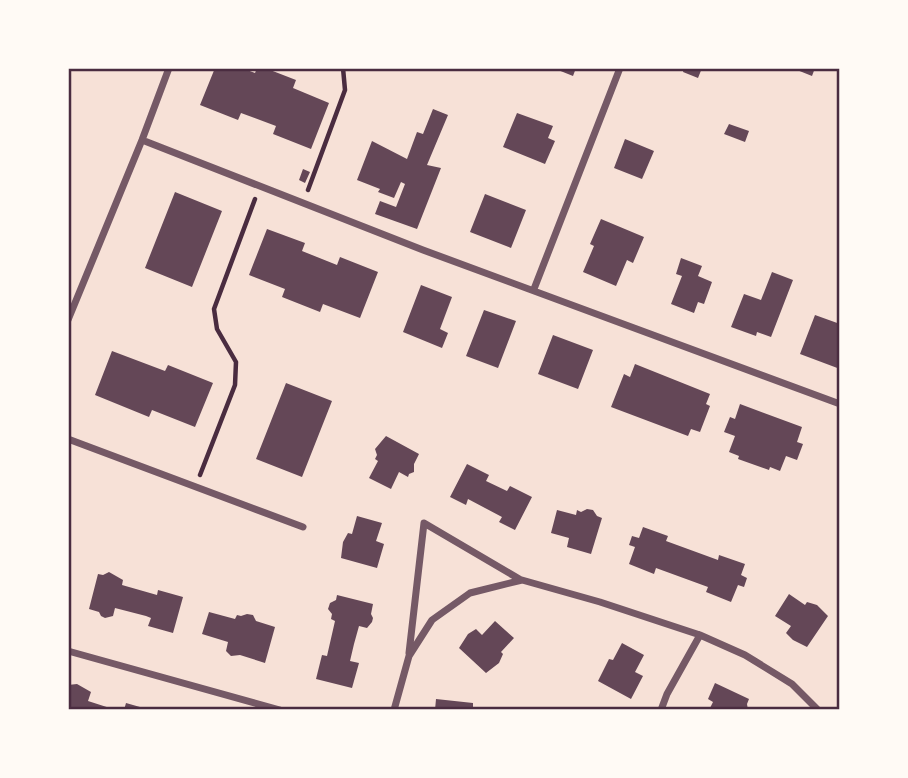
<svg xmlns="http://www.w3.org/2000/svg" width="908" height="778" font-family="'Asap Condensed',sans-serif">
<rect width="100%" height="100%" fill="#f7e1d7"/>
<!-- building -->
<path fill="#644757" d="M215,68H242L255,73L257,68H265L296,80L293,88L329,103L311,149L273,134L276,126L241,113L238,120L200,105Z
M553,68H576L573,76Z
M684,68H702L698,78L683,72Z
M792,68H815L812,76Z
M433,109L448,115L427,165L441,168L417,229L375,214L380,201L396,207L405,184L401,182L394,198L378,192L380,189L357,180L372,141L407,159L417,132L423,134Z
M517,113L553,126L548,138L555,141L545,164L503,147Z
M729,124L749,131L745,142L724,134Z
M625,139L654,151L642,179L614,168Z
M303,169L310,172L305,183L299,180Z
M175,192L222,211L192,287L145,268Z
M485,194L526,210L511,248L470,232Z
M601,219L644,237L633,263L627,260L616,286L583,272L594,246L590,244Z
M267,229L305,243L302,251L337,265L340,257L378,272L360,318L323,304L320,312L282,297L285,289L249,275Z
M681,258L702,266L698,276L712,282L704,304L698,302L694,313L671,304L682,276L676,274Z
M772,272L793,280L771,337L757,332L756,336L731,327L744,294L761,300Z
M421,285L452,297L440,329L448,333L442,348L403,332Z
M484,310L516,321L498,368L466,356Z
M815,315L840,324V369L800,354Z
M553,335L593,350L578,389L538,374Z
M112,351L165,371L168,365L213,383L195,427L152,410L149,417L95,395Z
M635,364L710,394L706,404L710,406L700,432L691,429L688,436L611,407L624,374L630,377Z
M286,383L332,401L302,477L256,459Z
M740,404L802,427L797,442L803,444L797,460L786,456L780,471L770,467L769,470L738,459L739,456L729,452L735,436L724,432L730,417L735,419Z
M386,436L419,454L414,464V472L409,474L408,477L399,472L391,489L369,478L378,461L375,459L377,455L375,449Z
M467,464L489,475L486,481L507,491L510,486L532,497L515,530L499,522L502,517L468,499L466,505L450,497Z
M587,509L593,510L597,516L602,518L591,554L567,547L569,538L551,533L557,510L576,515L577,510L581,512Z
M357,516L382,523L376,541L384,544L377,568L341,558L343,542L348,533L352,534Z
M643,527L668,536L666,541L718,560L719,555L745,564L741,575L747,578L744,587L738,585L731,602L706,592L708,587L656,568L654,574L629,564L635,547L629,545L632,536L639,538Z
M109,572L123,580L122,585L157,595L158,590L183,597L173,633L148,626L151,618L146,616L115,608L113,616L105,618L101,616L99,612L89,609L98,574L103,575Z
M789,594L805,605L807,602L817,605L828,616L807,647L793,640L786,633L791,626L775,616Z
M337,595L373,604L371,614L373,618L372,622L367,628L359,626L354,644L350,661L359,663L352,688L316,679L322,655L327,656L335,621L331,619L332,614L328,609L330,603L336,600Z
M209,612L235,619L237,615L241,616L247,614L253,615L256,621L275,627L265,663L240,655L231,656L226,651L228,642L202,634Z
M495,621L514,638L501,652L503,654L499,663L486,673L459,648L468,634L476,629L482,635Z
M622,643L644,655L635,672L643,676L631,699L598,681L609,659L613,660Z
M715,683L749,699L747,704L748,710H709L713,702L708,699Z
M77,684L91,692L88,701L116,710H68V685Z
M436,699L473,703V710H435Z
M126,703L147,709V710H124Z"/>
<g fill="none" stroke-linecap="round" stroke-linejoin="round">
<!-- path -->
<path stroke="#4a2c40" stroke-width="4.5" d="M308,190L345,90L343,68
M200,475L235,385L236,362L217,329L214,309L255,199"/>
<!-- minor -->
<path stroke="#755966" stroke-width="7" d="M142,140L423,250L840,404
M534,289L620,68
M68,320L142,140L169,68
M68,439L303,527
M68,651L280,710
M409,653L424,523L521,580
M394,710L409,656L432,620L470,593L522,580L600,602L700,635L745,655L792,684L818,710
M661,710L667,694L700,635"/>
</g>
<!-- border -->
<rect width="908" height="778" fill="none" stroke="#fffaf5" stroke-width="140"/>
<rect x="70" y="70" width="768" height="638" fill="none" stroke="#4a2c40" stroke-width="2.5"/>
</svg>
